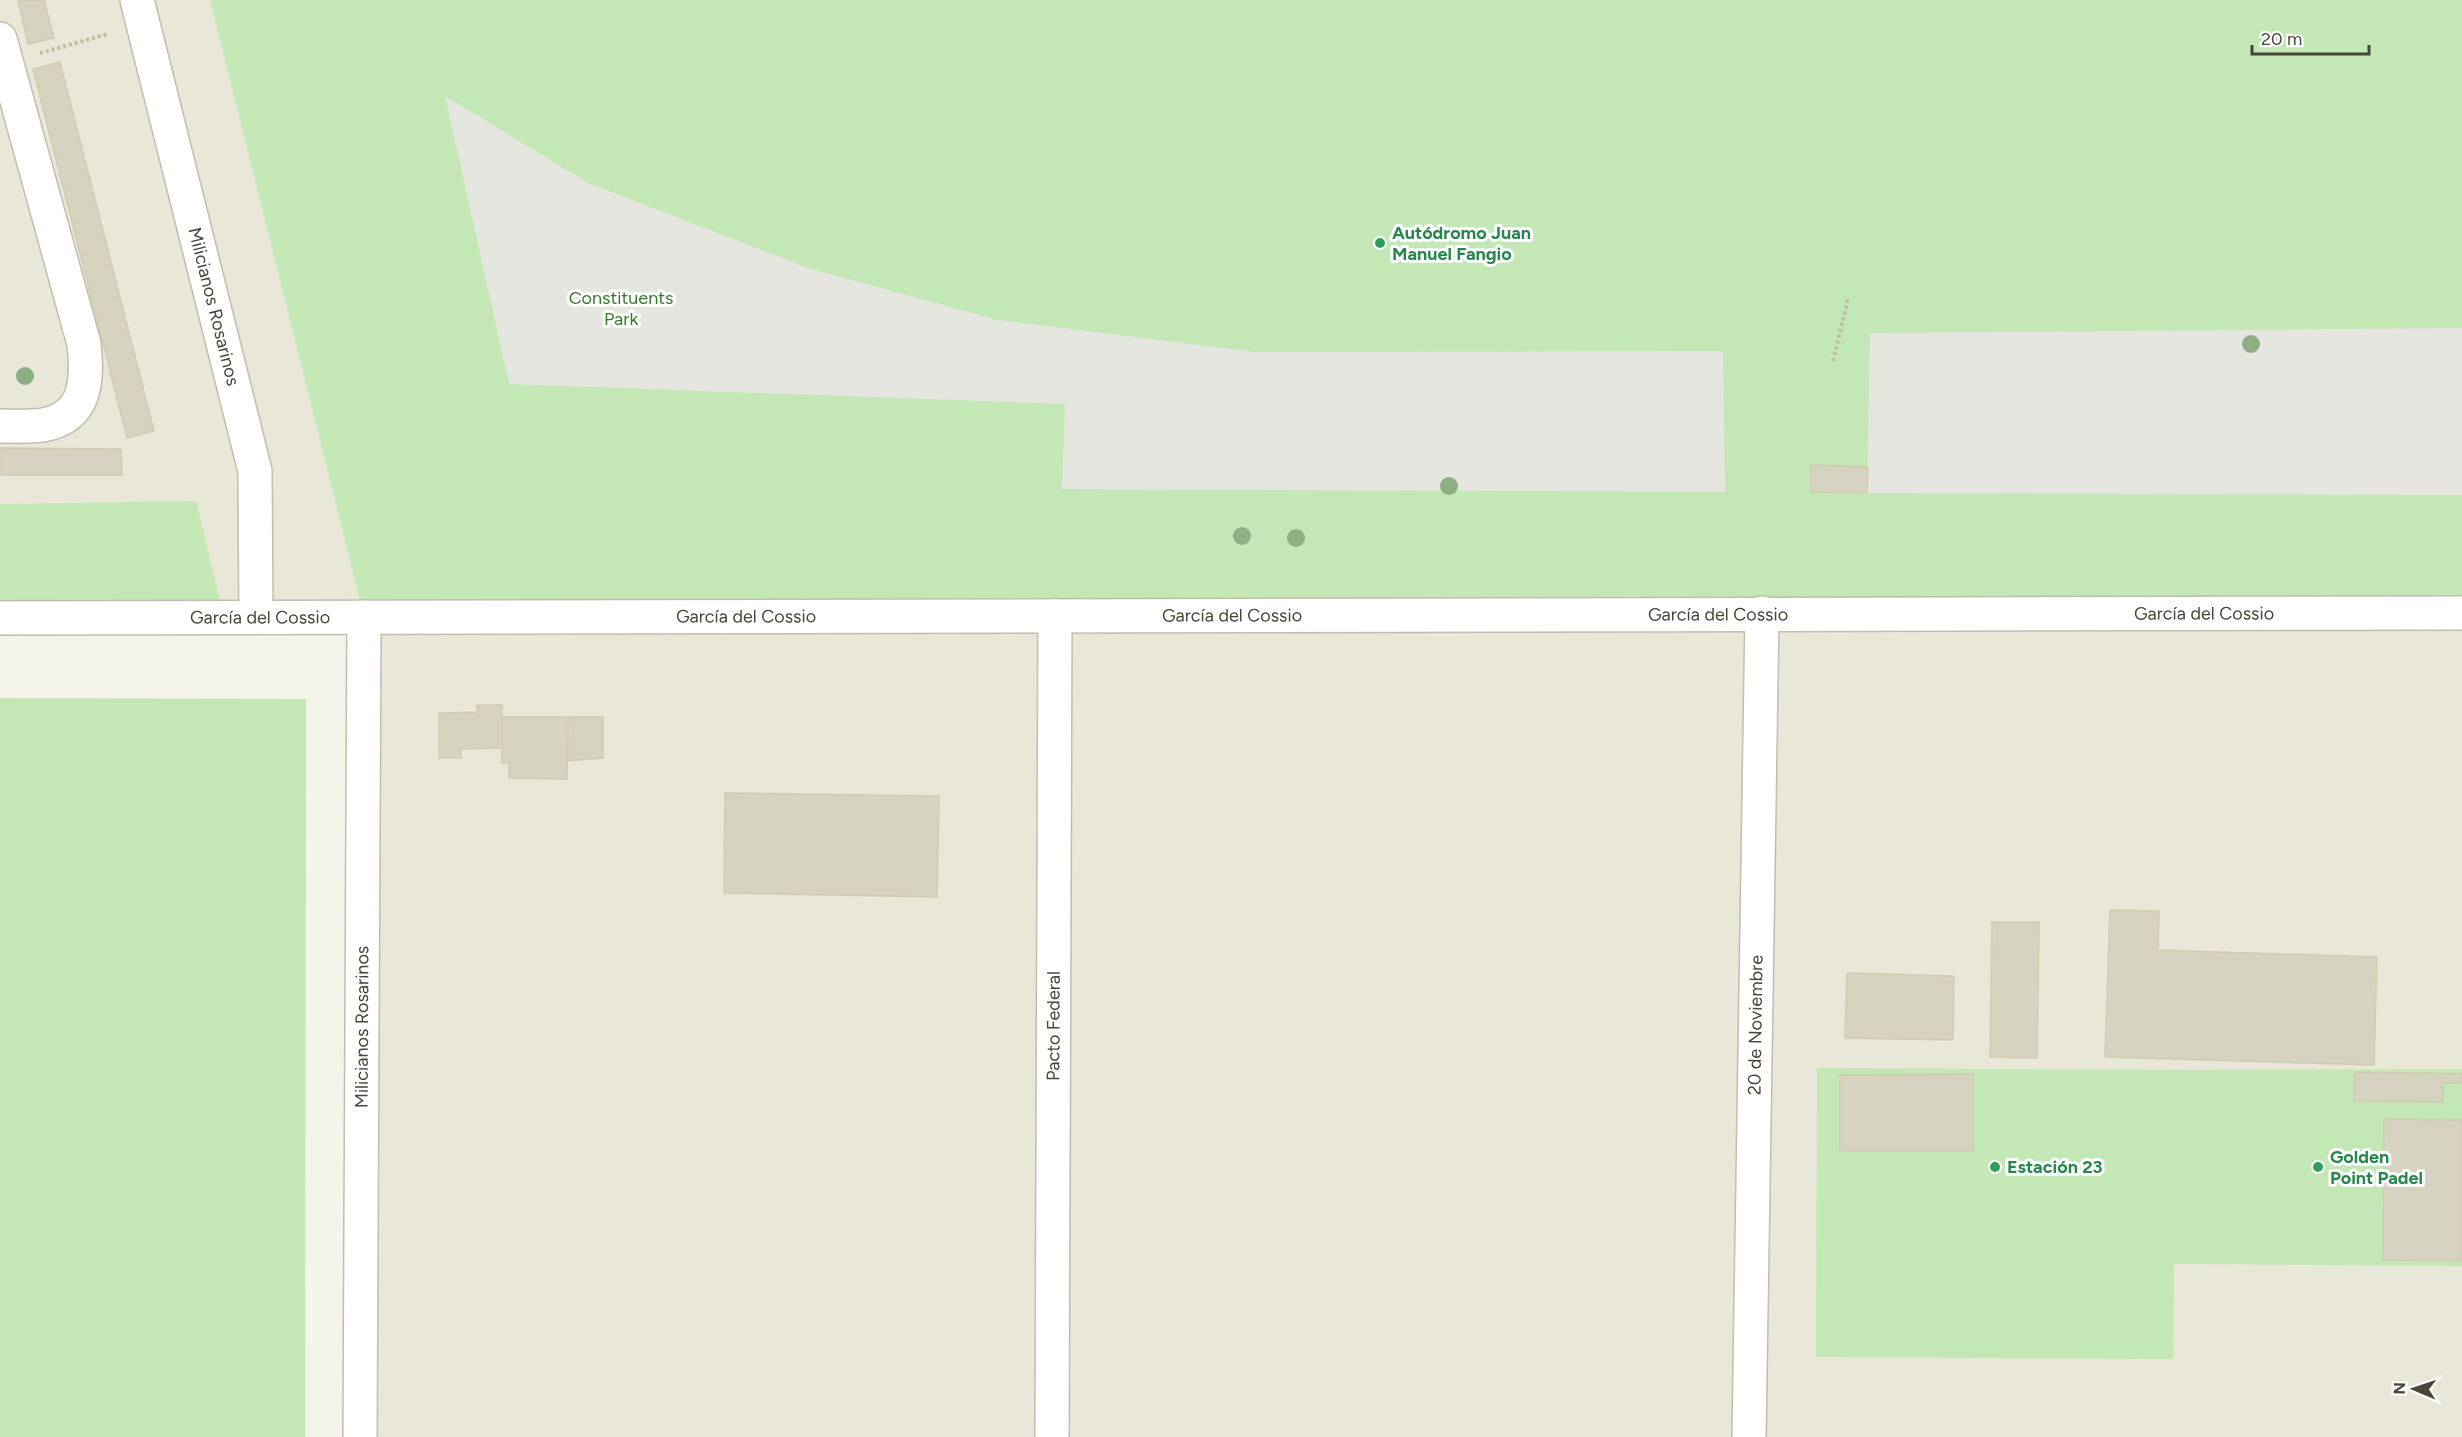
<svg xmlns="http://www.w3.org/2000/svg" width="2462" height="1437" font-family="Figtree,sans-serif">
<rect width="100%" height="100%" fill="#f5f4ea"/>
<!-- residential -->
<path fill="#e8e7d8" d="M0,0H210L364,617L2462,613V1437H360L364,618H0Z"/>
<!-- green -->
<path fill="#c3e7b5" d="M210,0H2462V613L364,617Z
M196,501L224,617L0,618V504Z
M0,698L306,699L305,1437H0Z
M1817,1068L2175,1070L2462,1069V1266L2174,1264L2173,1359L1816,1357Z"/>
<!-- parking -->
<path fill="#e6e6e1" d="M445,96L588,183L808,268L997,320L1256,352L1723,351L1725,492L1062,489L1065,404L509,384Z
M2462,328V495L1867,493L1870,333Z"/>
<!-- building -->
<path fill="#d6d3c0" stroke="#d1cdb3" stroke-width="1.5" d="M18,0H44L54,38L28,44Z
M60,62L154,431L127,438L33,69Z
M0,448L121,449L122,475H0Z
M1811,465L1868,467L1867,493L1811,492Z
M477,705H502V748L461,749V758H439V713L477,712Z
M502,717H568L567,779L509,778V763H502Z
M568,717H603V758L567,761Z
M725,793L939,796L937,897L724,893Z
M2110,910L2159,911L2158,950L2377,957L2374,1065L2105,1057Z
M1992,922H2039L2037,1058L1990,1057Z
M1847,973L1954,976L1953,1040L1845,1038Z
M2355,1072L2462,1074V1083H2443V1102L2354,1101Z
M1973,1074V1151H1840V1075Z
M2384,1119L2462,1120V1261L2383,1260Z"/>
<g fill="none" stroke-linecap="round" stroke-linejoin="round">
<!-- minor casing -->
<g stroke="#c0bead" stroke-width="36">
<g id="minor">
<path id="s1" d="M137,0L255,471L256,617"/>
<path d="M0,39L84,344C88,380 87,417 43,425C29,427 14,426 0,426"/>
<path id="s2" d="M360,1437L364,617"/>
<path id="s3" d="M1052,1437L1055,616"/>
<path id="s4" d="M1749,1437L1762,613"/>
</g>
</g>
<!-- tertiary casing -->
<g stroke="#c0bead" stroke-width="36">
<g id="tertiary">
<path id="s5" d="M0,618L2462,613"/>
</g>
</g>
<!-- path -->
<path stroke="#c1be9e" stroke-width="4" stroke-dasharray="3 3" stroke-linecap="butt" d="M40,53L108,34
M1833,361L1848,299"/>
<!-- minor -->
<use href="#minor" stroke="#fff" stroke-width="33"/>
<!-- tertiary -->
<use href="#tertiary" stroke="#fff" stroke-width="33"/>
</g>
<!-- trees -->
<g fill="#8cb082">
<circle cx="2251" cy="344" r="9"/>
<circle cx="25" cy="376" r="9"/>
<circle cx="1449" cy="486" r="9"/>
<circle cx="1242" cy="536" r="9"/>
<circle cx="1296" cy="538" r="9"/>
</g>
<!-- markers -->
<g fill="#2e9e5b" stroke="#fff" stroke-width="2">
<circle cx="1380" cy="243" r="6"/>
<circle cx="1995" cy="1167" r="6"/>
<circle cx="2318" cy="1167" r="6"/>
</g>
<g text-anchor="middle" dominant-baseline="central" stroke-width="6" stroke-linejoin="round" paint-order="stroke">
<!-- leisure labels -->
<g font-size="18" font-weight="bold" fill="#27864d" stroke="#fff" text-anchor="start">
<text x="1392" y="233">Autódromo Juan<tspan x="1392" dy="21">Manuel Fangio</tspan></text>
<text x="2330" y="1157">Golden<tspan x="2330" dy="21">Point Padel</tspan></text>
<text x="2007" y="1167">Estación 23</text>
</g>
<!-- park labels -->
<g font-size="18" fill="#36792c" stroke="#fff">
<text x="621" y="298">Constituents<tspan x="621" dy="21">Park</tspan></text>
</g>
<!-- street labels -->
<g font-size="18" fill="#484638" stroke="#fff">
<text stroke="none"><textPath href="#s1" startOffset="316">Milicianos Rosarinos</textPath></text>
<text stroke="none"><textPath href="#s5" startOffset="2204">García del Cossio</textPath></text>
<text stroke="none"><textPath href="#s5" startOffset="1718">García del Cossio</textPath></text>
<text stroke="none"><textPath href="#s5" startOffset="1232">García del Cossio</textPath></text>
<text stroke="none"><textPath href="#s5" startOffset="746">García del Cossio</textPath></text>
<text stroke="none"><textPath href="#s5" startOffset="260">García del Cossio</textPath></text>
<text stroke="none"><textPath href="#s4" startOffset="412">20 de Noviembre</textPath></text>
<text stroke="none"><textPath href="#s3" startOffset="411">Pacto Federal</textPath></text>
<text stroke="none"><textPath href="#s2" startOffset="410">Milicianos Rosarinos</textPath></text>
</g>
</g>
<!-- north arrow -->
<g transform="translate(2414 1389) rotate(272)" stroke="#ffffff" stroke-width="4.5" paint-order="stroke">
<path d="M0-4.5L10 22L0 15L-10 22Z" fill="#484638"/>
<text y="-9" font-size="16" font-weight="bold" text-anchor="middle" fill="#484638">N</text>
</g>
<!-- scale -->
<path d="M2252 45v9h117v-9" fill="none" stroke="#484638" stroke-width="3"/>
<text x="2261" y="45" font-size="18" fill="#484638" stroke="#ffffff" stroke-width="4.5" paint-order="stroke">20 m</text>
</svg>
